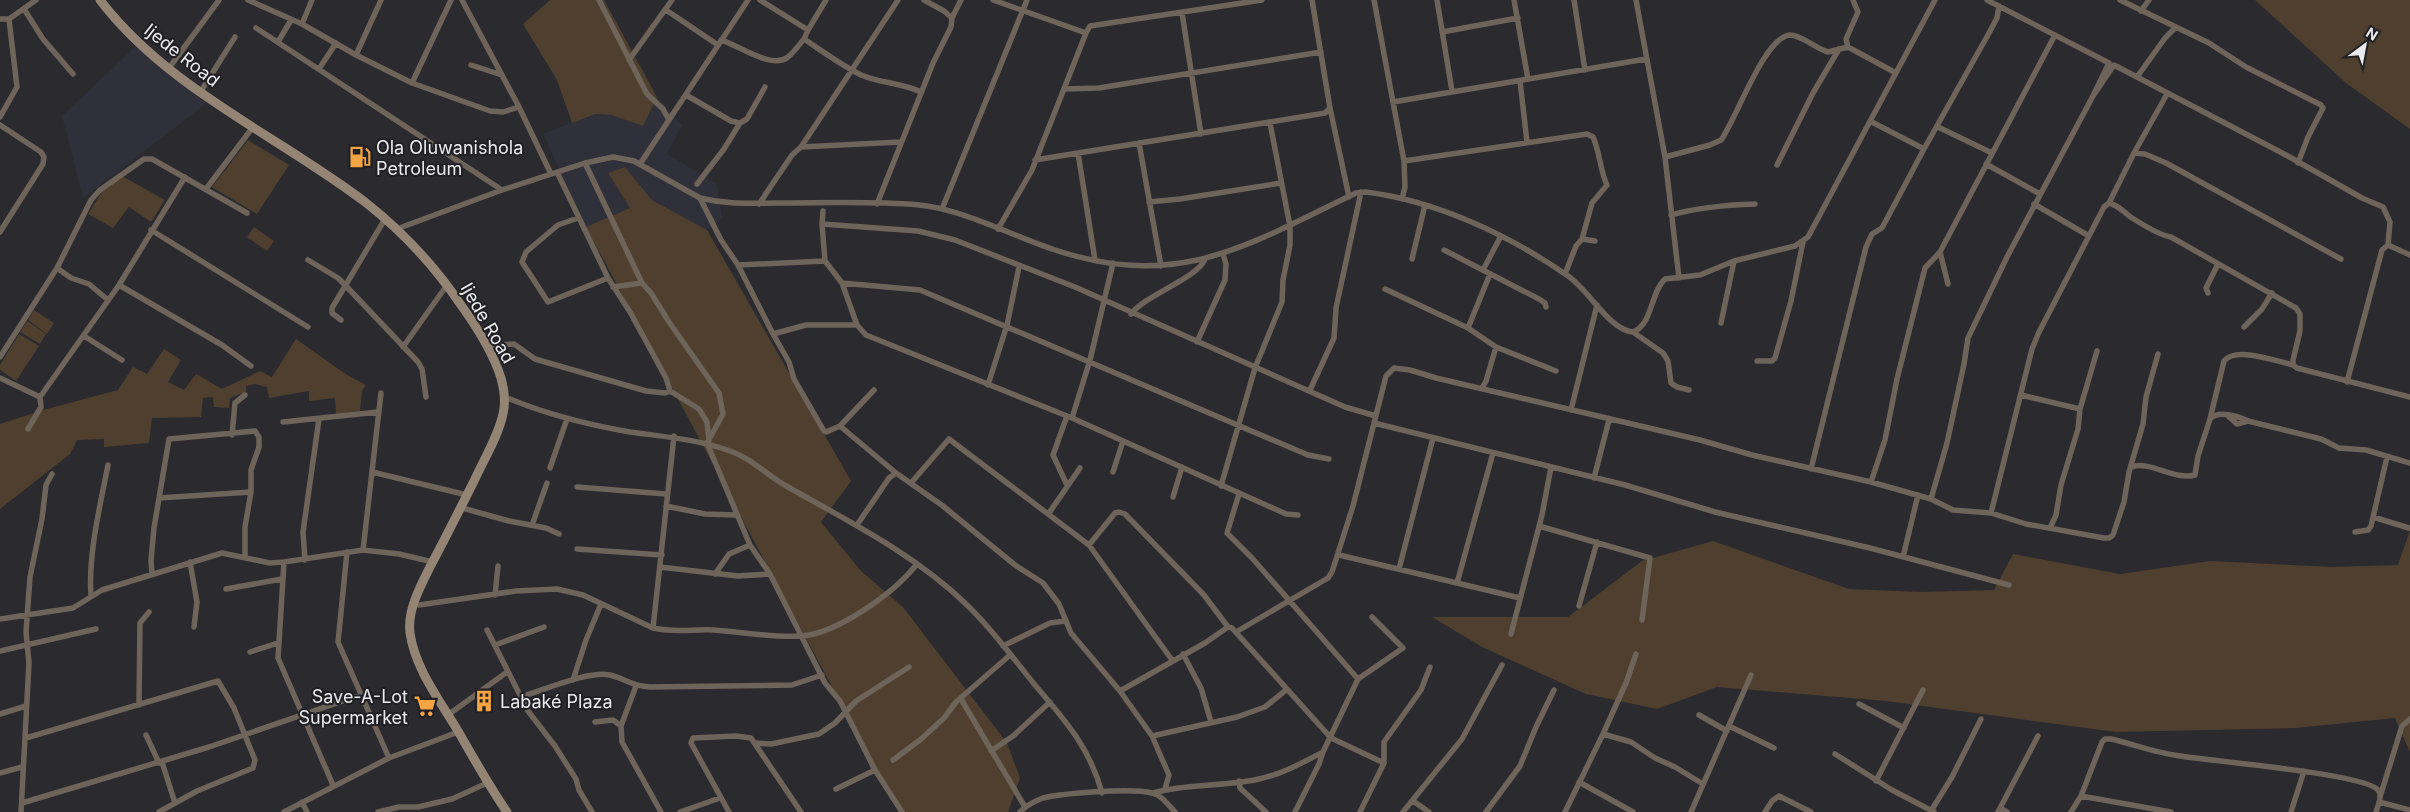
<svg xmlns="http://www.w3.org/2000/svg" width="2410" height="812" font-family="Inter,sans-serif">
<rect width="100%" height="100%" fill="#2a2a2f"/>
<!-- built -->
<path fill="#30303b" d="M136,46L207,103L83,198L62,116Z
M657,97L682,125L667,154L717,184L722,218L707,230L652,200L625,167L608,173L630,208L586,227L543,134L594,114L611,115L643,126Z"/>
<!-- green -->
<path fill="#4f3f2f" d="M550,0H604L657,97L643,126L611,115L595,114L572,123L557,80L523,24Z
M2255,0H2410V129L2346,83Z
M248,140L289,165L257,214L212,187Z
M625,167L652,200L707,230L851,481L821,522L861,571L903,607L1007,743L1020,778L1008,812H899L586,227L630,208L608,173Z
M122,176L165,200L151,222L129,207L113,228L88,214L104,189Z
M254,227L274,241L267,251L247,237Z
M34,310L54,323L47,334L28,320Z
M27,321L46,334L40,344L20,332Z
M19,334L39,346L16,381L0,370V365Z
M296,339L347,375L366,385L362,391L360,411L336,414L335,398L309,401V391L269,398L267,387L255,384L246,386V392L230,398L229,408L214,407L213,397L203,398L201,417L152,418L149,443L104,447V439L77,440L70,454L0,509V424L43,410L118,390L133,367L147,374L164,349L181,360L168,382L184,390L196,374L222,389L260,371L272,377Z
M2410,530V752L2395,718L2295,728L2116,732L1886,701L1717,687L1657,709L1586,694L1482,647L1432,617H1568L1642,561L1713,541L1849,589L1920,592L1994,590L2013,554L2120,574L2210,561L2332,567L2398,565Z"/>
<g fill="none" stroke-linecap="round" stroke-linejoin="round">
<!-- minor -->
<path stroke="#6e645a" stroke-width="5.5" d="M248,0L302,24L356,55L412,83L490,111L503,112L519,107
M462,0L519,107L551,174
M599,0L647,94L663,109L669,120
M760,0L808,30L804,39C822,51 841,65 861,75C880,83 902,83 921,92
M993,0L1086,33
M1312,0L1330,108L1349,197
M1374,0L1404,161L1405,187L1402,199
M1437,0L1452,91
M1514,0L1528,79
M1574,0L1585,70
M1636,0L1665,157L1679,278
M1987,0L2109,63L2093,96L2114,65L2286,155L2362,198L2383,207L2390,222L2388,245L2410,255
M2120,0L2209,43L2246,67L2321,105L2323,108L2308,137L2298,163
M24,9L43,39L73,74
M666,10L718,45
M2141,11L2149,0
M1182,13L1201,134
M952,18L961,0
M0,19H9
M302,24L312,0
M256,28L502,190
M808,30L826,0
M1442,32L1518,18
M721,40C738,45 772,70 788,57C794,52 799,45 804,39
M278,42L291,20
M1848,47L1846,39L1858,12L1853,0
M356,55L381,0
M629,60L672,0
M172,64L219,0
M471,65L502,75
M319,69L336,43
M2137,77L2165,38L2176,27
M1520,81L1527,142
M412,83L451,0
M203,88L235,37
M1064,89L1099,88L1321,52
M686,95L731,121L740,123L747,119L765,87
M1393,102L1646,59
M0,117L17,87L9,19L36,0
M1870,121L1924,149
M0,125L41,152L44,157L43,164L0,232
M1938,127L1992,153
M1139,143L1161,266
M801,147L900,142
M1078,153L1095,260
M2134,153L2145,154L2166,163L2341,259
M1665,157L1710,145L1721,140C1736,120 1764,37 1790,35C1802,35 1816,49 1828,52L1848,47L1896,73
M1035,160L1325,113L1330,108
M1404,161L1587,134L1593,137C1600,152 1600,171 1607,185L1592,203L1582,239L1576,246L1565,274
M585,163L642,283L651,293L669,322L719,393L723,414L707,443L750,545L770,574L825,683L840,701L875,770L902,812
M640,164L748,0
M1986,164L2040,194
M1777,165L1813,93L1839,49
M557,172L608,278L630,312L666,378L670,391L699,409L707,422L709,440
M697,184L724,149L740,123
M206,189L253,127
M700,198L721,240L738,265L773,334L789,362L794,379L824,431L826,432L840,426L874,390
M1149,202L1180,199L1281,183
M2109,203C2120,206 2123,212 2132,218C2140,223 2162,236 2171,237L2296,308L2300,314V331L2293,360V365L2297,368L2410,397
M759,204L792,155L801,147L898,0
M877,204L933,63L951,27L952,18L944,11L924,0
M2034,204L2089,236
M942,209L1027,0
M823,211L822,224L825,261L842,283L857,325L866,335L1072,418L1286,514L1298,515
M1671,215C1699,207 1726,205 1755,204
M578,218L558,225L526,252L522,262L548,302L608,278
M822,224L918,231L955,240L1075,287L1345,407L1376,416
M402,227L502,190L585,163L613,157L634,161L700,198C728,205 750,203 779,203C825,203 873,201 919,205C959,208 1015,237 1055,250C1180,291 1247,245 1356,193L1366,192C1437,201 1509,235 1568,276C1589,290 1609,330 1633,332C1653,324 1650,293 1665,279L1700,275L1734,261L1795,246L1808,237L1935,0
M998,229L1032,170L1086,33L1090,26L1262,0
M151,230L308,327
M1582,239L1595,241
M1444,250L1539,299L1545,303L1546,307
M1940,252L1948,284
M1412,259L1425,205
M308,260L338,278L346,286L418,362L422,369L426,397
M738,265L825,261
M57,268L71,278L89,284L108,300
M1483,270L1501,236
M842,283L920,290L1308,455L1329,459
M119,285L222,345L251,366
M613,287L642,283
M1385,289L1468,328L1496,347L1556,371
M2208,293L2206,288L2218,264
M1131,314C1145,295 1198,278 1205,259
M341,320L332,313V308L385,219
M1721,323L1734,261
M2244,327L2262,309L2272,293
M1468,328L1490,274
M1633,332L1663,353L1668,361L1671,383L1677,387L1689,390
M773,334L806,325H857
M84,336L122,360
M1197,342L1225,280L1226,264L1223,254
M491,345L514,344L535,359L646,391L665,393L670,391
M403,347L447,285
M0,357L57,268L91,200L100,190L144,159H152L247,213
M1757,361H1772L1775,358L1791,301L1803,242
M0,378L40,397
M2347,382L2382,250L2388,245
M988,385L1007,325L1019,267
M1482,388L1486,381L1496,347
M1310,390L1334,338L1336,308L1361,192
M381,393L363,550L399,554L433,562
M2021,395L2080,409
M510,399C549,415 589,425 630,432C665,437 697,439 730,451C751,458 768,476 788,487C848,521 916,555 967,605C992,629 1013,658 1035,685C1065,720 1090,748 1102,793
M1571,410L1597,305
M1067,416L1053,455L1067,485
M2228,416L2237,424L2248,421
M1072,418L1090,360L1113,263
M2210,419L2224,361C2236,346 2276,361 2293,365
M283,422L378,412
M1374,423L1625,485L1715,512L1870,548L2009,585
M840,426L896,473
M28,429L41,407L40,397L119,285L185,177
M232,435L235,403L245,395
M2132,467C2149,460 2175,481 2195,475L2198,456L2210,419C2218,410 2238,416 2248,421L2321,439L2339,448L2366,450L2410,463
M550,468L567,419
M1811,469L1866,247L1872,234L1882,228L1924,149L1989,33L1997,18L1999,6
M372,472L467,495
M1113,472L1123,441
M1594,478L1609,420
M1871,482L1885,440L1897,379L1925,268L1940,252L2055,35
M911,483L949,439L1089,545L1172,660
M1221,486L1255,368L1282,302L1283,280L1290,245V226L1270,123
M577,487L666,494
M1239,494L1227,533L1252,558L1358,679
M1173,497L1182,467
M159,498L251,492
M1931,499L1947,443L1964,364L1968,338L2007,257L2093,96
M666,506L705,514L736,515
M466,509L509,521L546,528L559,534
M1049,513L1080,468
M1991,513L2032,349L2039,332L2104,207L2109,203L2134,153L2167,94
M2373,517L2409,528
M532,525L547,483
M857,525L889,478L896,473L943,506L1015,565L1043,583L1059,604L1071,633L1120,691
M1539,526L1650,558L1642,620
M2050,528L2056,515L2061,485L2078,429L2080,409L2097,351
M2355,532L2368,530L2371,526L2387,457
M1089,545L1115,513L1119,512L1125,514L1204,595L1228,627
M577,549L662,555
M347,552L338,642L389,758
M1339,555L1520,598
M1903,557L1918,495
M305,560L303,532L319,419
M190,562L197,602L194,627
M284,562L278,658L333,785
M660,567L738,576L770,574
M1399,569L1433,438
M152,574L151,560L154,528L169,439L255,431L259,437V447L251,470V492L245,527V557
M715,574L729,554L750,545
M1457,583L1493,453
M226,589L282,579
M495,595L498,566
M91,596C88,555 100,506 108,465
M419,605L516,591L557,589L583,595L653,628C674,633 693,629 714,630C742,632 773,638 802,636C838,633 894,593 916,565
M1579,606L1597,542
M0,619L73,608L102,590L222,553L270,563L284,562L363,550
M653,628L674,436
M487,630L528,711L555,746L576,779L579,790L592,812
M1236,632L1328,578L1332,572L1353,506L1386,376L1394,368L1410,370L1436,378L1700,440L1752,455L1871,482L1931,499L1953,510L1991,513L2026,524L2104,538H2109L2113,535L2124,502L2129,472L2143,424L2146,397L2158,354
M1511,634L1542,515L1551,467
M495,645L544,627
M1003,646L1050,623L1065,621
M0,651L96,629
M250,652L278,643
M1183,654L1201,688L1211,722
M573,680L586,640L601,604
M636,686L621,726L622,742L661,812
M520,697C542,691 589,670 610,675C626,679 631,686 650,687L792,685L822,675
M961,699L1025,807
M1859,704L1904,728
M139,705L140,623L149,612
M452,712L507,672
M0,714L26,706
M1699,715L1727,731
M595,722L613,720L621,726
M1729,726L1774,748
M1603,734L1626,683L1636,654
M146,735L159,763
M1152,736L1237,717L1265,707L1286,690
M26,738L218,681L234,708L255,760L253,768L197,791L159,812
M755,743L771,744L819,734L835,723L856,701L909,667
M991,751L1013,736L1050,702
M1835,754L1892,790L1934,812
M893,760L920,740L944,718L956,702L1010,655
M162,762L175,803
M0,773L22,767
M1239,781L1240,788L1266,812
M1876,781L1923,690
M1579,782L1633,812
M836,789L875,770
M1165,789L1169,775L1152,736L1120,691L1205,643L1228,627L1232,628L1331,738L1384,763
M1153,793C1188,783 1224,787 1259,779C1282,774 1302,763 1323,752
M2081,796L2171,812
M2380,797L2402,726L2410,719
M1413,801L1429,812
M302,802L307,812
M2379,802L2410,810
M22,803L209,747L360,695
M2000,808L2007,812
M1931,811L1952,777L1981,719
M21,812L29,663L26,632L30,577L42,519L46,485L52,474
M284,812L389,758L458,732
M378,812L399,807H418L452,799L487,783
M680,812L720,798
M729,812L691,743L693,738L736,736L751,738L801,812
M1020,812C1026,806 1035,801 1043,798C1063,793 1132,788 1152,793C1162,795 1168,805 1175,812
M1295,812L1319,764L1323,752L1358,679L1403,648L1372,617
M1360,812L1384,763V742L1421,690L1430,667
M1403,812L1462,739L1502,665
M1486,812L1520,766L1536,727L1554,690
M1565,812L1603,734L1631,742L1655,758L1675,767L1703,784
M1691,812L1751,675
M1765,812L1772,801L1779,796L1811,812
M1998,812L2038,736
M2071,812L2081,796L2102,742L2105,739H2111C2132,744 2153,752 2174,755C2206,761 2363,773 2378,790C2383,796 2378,805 2376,812
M2291,812L2304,771"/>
<!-- secondary -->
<path stroke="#948474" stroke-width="9" d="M100,0C168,89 277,135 365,202C402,231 434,265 461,305C476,326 493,352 501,378C504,389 506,402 503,414C498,437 484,459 474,481C460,509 446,537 431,565C421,585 407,610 410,633C415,669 441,702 458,731C474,759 489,786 507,812"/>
</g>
<!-- icons -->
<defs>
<g id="fuel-bare" transform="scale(1.725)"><path d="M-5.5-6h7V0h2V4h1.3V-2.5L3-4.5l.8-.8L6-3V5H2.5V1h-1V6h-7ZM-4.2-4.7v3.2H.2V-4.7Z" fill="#f4a443" stroke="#202025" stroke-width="2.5" paint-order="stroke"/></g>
<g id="building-bare" transform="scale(1.725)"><path d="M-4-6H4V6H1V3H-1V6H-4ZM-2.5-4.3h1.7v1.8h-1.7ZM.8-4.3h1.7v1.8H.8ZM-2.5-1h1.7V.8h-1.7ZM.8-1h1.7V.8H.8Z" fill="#f4a443" stroke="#202025" stroke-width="2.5" paint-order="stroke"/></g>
<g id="supermarket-bare" transform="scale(1.725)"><path d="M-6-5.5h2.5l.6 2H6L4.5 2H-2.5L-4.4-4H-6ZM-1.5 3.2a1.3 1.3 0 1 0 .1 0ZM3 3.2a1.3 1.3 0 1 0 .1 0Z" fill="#f4a443" stroke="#202025" stroke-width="2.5" paint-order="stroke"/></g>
</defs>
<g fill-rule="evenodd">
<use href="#fuel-bare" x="360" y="157"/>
<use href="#building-bare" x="484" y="701"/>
<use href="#supermarket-bare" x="425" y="706"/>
</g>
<g text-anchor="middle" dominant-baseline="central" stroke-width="4" stroke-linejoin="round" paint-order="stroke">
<!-- street labels -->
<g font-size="18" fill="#ebebee" stroke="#202025">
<text transform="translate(182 55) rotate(38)">Ijede Road</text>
<text transform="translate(488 323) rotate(60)">Ijede Road</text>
</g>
<!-- poi labels -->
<g font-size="18" fill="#ebebee" stroke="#202025" text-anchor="start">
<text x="376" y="147">Ola Oluwanishola<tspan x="376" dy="21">Petroleum</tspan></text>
<text x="408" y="696" text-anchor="end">Save-A-Lot<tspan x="408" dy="21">Supermarket</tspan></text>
<text x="500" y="701">Labaké Plaza</text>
</g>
</g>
<!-- north arrow -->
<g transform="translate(2365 45) rotate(32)" stroke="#202025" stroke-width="4" paint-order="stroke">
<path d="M0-4L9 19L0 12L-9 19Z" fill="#ebebee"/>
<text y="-8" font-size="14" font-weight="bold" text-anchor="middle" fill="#ebebee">N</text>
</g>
</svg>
